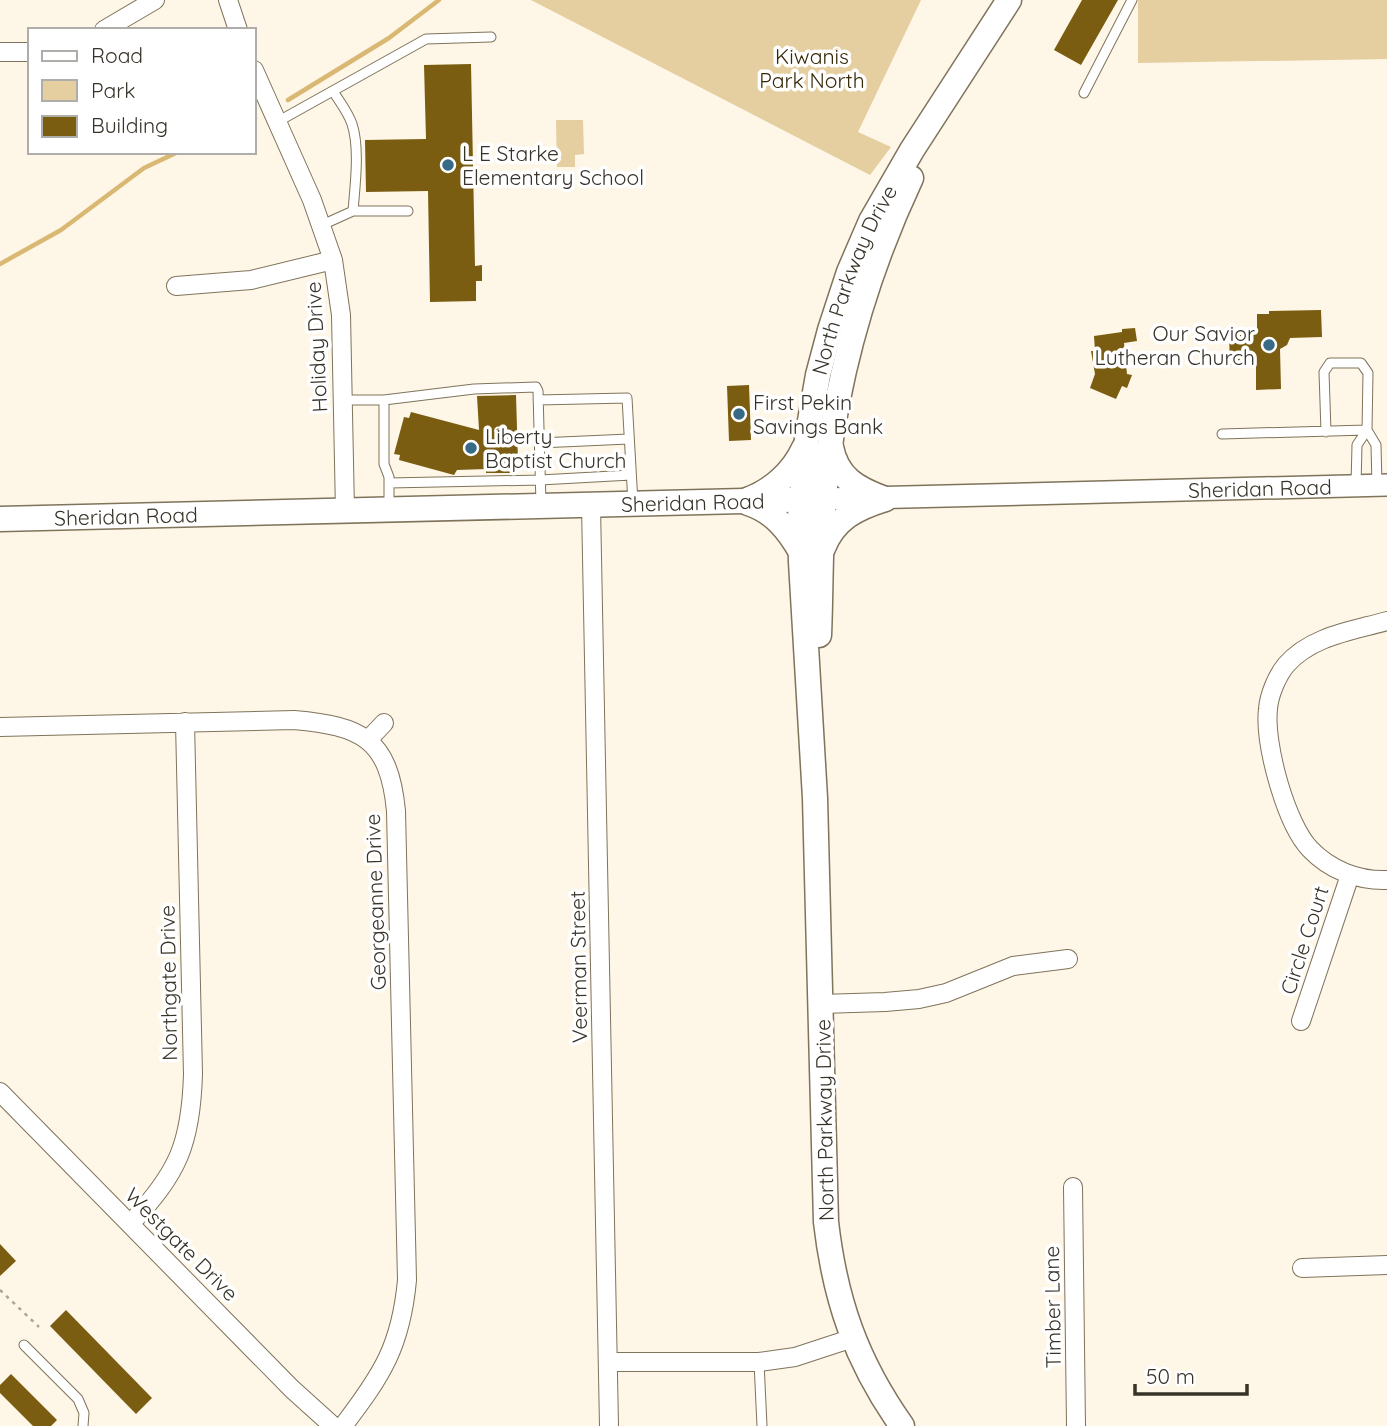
<svg xmlns="http://www.w3.org/2000/svg" width="1387" height="1426" font-family="Quicksand,sans-serif">
<rect width="100%" height="100%" fill="#fef6e6"/>
<!-- green -->
<path fill="#e5cea0" d="M531,0H921L858,132L891,147L870,175Z
M1138,0H1387V59L1138,63Z
M556,120H583L584,154L575,155V167H557Z"/>
<g fill="none" stroke-linecap="round" stroke-linejoin="round">
<!-- stream -->
<path stroke="#d9b874" stroke-width="4.5" d="M288,100L389,38L439,0
M254,119L255,118
M0,264L61,230L144,168L178,152"/>
</g>
<!-- building -->
<path fill="#7b5d12" d="M1082,0H1118L1081,65L1054,50Z
M471,64L475,266L482,265V281H476V301L430,302L428,191L366,192L365,140L426,139L424,65Z
M1321,310L1322,337L1290,338L1287,345L1280,349L1281,389L1256,390V364L1230,365L1229,335L1257,334V314H1269V311Z
M1135,328L1137,341L1124,343L1127,374L1132,375L1127,388L1122,386L1116,399L1090,388L1095,374L1091,351H1095L1094,336L1122,332V329Z
M749,385L751,440L729,441L727,386Z
M516,395L518,461H510L511,473H486V469L457,470L454,475L399,460L400,455L394,454L404,417L409,418L411,412L479,430L477,396Z
M0,1244L16,1261L0,1276Z
M66,1310L152,1398L136,1414L50,1326Z
M11,1374L57,1420L51,1426H33L0,1393V1385Z"/>
<g fill="none" stroke-linecap="round" stroke-linejoin="round">
<!-- service casing -->
<g stroke="#7f735b" stroke-width="11">
<path id="service" d="M1084,93L1132,0
M277,122L426,39L491,37
M353,211H408
M322,225L353,211C355,186 360,148 352,124C348,112 339,101 333,91
M343,400H384L474,389L536,387L538,391L541,505
M384,400V464L389,477V509
M538,400L627,398L633,503
M1326,432L1324,372L1330,363H1361L1368,373L1367,430L1376,445L1377,486
M1222,434L1367,430
M539,443L629,439
M389,483L540,480L631,475
M1356,485L1357,445L1367,430
M24,1345L78,1399L84,1413L83,1426
M759,1362L762,1426"/>
</g>
<!-- minor casing -->
<g stroke="#7f735b" stroke-width="20">
<path id="minor" d="M228,0L238,30
M104,30L155,0
M0,52H30
M254,70L312,200L333,260L341,315L345,511
M176,286L251,280L333,260
M591,506L609,1426
M1387,621C1352,631 1311,636 1286,665C1277,676 1269,695 1268,709C1264,744 1286,824 1310,849C1330,870 1358,881 1387,880
M0,727L294,720C361,726 389,738 396,811L407,1280C401,1346 382,1375 343,1426
M368,740L384,723
M821,1004L885,1002L919,999L946,993L1013,966L1068,959
M1301,1021L1350,875
M0,1092L292,1389L333,1426
M1073,1187L1076,1426
M130,1224C178,1173 191,1144 193,1074L185,722
M1302,1268L1387,1265
M608,1362H759L795,1357L853,1338"/>
</g>
<!-- tertiary casing -->
<g stroke="#7f735b" stroke-width="24">
<g id="tertiary">
<path id="s1" d="M824,499L1387,485"/>
</g>
</g>
<!-- secondary casing -->
<g stroke="#7f735b" stroke-width="27">
<g id="secondary">
<path d="M831,447C837,478 857,489 885,499"/>
<path d="M747,500C772,491 793,472 804,448"/>
<path d="M748,503C773,511 788,529 801,552"/>
<path id="s2" d="M0,519L824,499"/>
<path d="M823,548C834,519 856,508 885,499"/>
<path d="M819,635C821,589 820,542 824,496C834,385 864,278 911,178"/>
<path id="s3" d="M902,1426C856,1361 835,1300 826,1222L815,798L801,562L800,517L807,438L818,375L830,330L849,272L871,221L912,150L1009,0"/>
</g>
</g>
<!-- path -->
<path stroke="#aca598" stroke-width="2.5" stroke-dasharray="3.5 5" stroke-linecap="butt" d="M0,1290L39,1327"/>
<!-- service -->
<use href="#service" stroke="#fff" stroke-width="9"/>
<!-- minor -->
<use href="#minor" stroke="#fff" stroke-width="18"/>
<!-- tertiary -->
<use href="#tertiary" stroke="#fff" stroke-width="21"/>
<!-- secondary -->
<use href="#secondary" stroke="#fff" stroke-width="24"/>
</g>
<!-- markers -->
<g fill="#366a86" stroke="#fff" stroke-width="2.5">
<circle cx="448" cy="165" r="7"/>
<circle cx="1269" cy="345" r="7"/>
<circle cx="739" cy="414" r="7"/>
<circle cx="471" cy="448" r="7"/>
</g>
<g text-anchor="middle" dominant-baseline="central" stroke-width="7" stroke-linejoin="round" paint-order="stroke">
<!-- park labels -->
<g font-size="21" fill="#362808" stroke="#fff">
<text x="812" y="56">Kiwanis<tspan x="812" dy="24">Park North</tspan></text>
</g>
<!-- poi labels -->
<g font-size="21" fill="#383329" stroke="#fff" text-anchor="start">
<text x="462" y="153">L E Starke<tspan x="462" dy="24">Elementary School</tspan></text>
<text x="1255" y="333" text-anchor="end">Our Savior<tspan x="1255" dy="24">Lutheran Church</tspan></text>
<text x="753" y="402">First Pekin<tspan x="753" dy="24">Savings Bank</tspan></text>
<text x="485" y="436">Liberty<tspan x="485" dy="24">Baptist Church</tspan></text>
</g>
<!-- street labels -->
<g font-size="21" fill="#383329" stroke="#fff">
<text stroke="none"><textPath href="#s3" startOffset="1171">North Parkway Drive</textPath></text>
<text transform="translate(316 347) rotate(-93)">Holiday Drive</text>
<text stroke="none"><textPath href="#s1" startOffset="436">Sheridan Road</textPath></text>
<text stroke="none"><textPath href="#s2" startOffset="693">Sheridan Road</textPath></text>
<text stroke="none"><textPath href="#s2" startOffset="126">Sheridan Road</textPath></text>
<text transform="translate(375 902) rotate(-92)">Georgeanne Drive</text>
<text transform="translate(1304 940) rotate(-72)">Circle Court</text>
<text transform="translate(578 967) rotate(-91)">Veerman Street</text>
<text transform="translate(168 983) rotate(-91)">Northgate Drive</text>
<text transform="translate(824 1120) rotate(-91)">North Parkway Drive</text>
<text transform="translate(182 1244) rotate(45)">Westgate Drive</text>
<text transform="translate(1052 1307) rotate(-91)">Timber Lane</text>
</g>
</g>
<!-- legend -->
<rect x="28" y="28" width="228" height="126" fill="#ffffff" stroke="#afada9" stroke-width="2"/>
<rect x="42" y="51" width="35" height="10" fill="#ffffff" stroke="#afada9" stroke-width="2"/>
<text x="91" y="63" font-size="21" fill="#383329">Road</text>
<rect x="42" y="80" width="35" height="21" fill="#e5cea0" stroke="#afada9" stroke-width="2"/>
<text x="91" y="98" font-size="21" fill="#383329">Park</text>
<rect x="42" y="116" width="35" height="21" fill="#7b5d12" stroke="#afada9" stroke-width="2"/>
<text x="91" y="133" font-size="21" fill="#383329">Building</text>
<!-- scale -->
<path d="M1135 1384v10h112v-10" fill="none" stroke="#383329" stroke-width="3.5"/>
<text x="1146" y="1384" font-size="21" fill="#383329" stroke="#ffffff" stroke-width="5" paint-order="stroke">50 m</text>
</svg>
